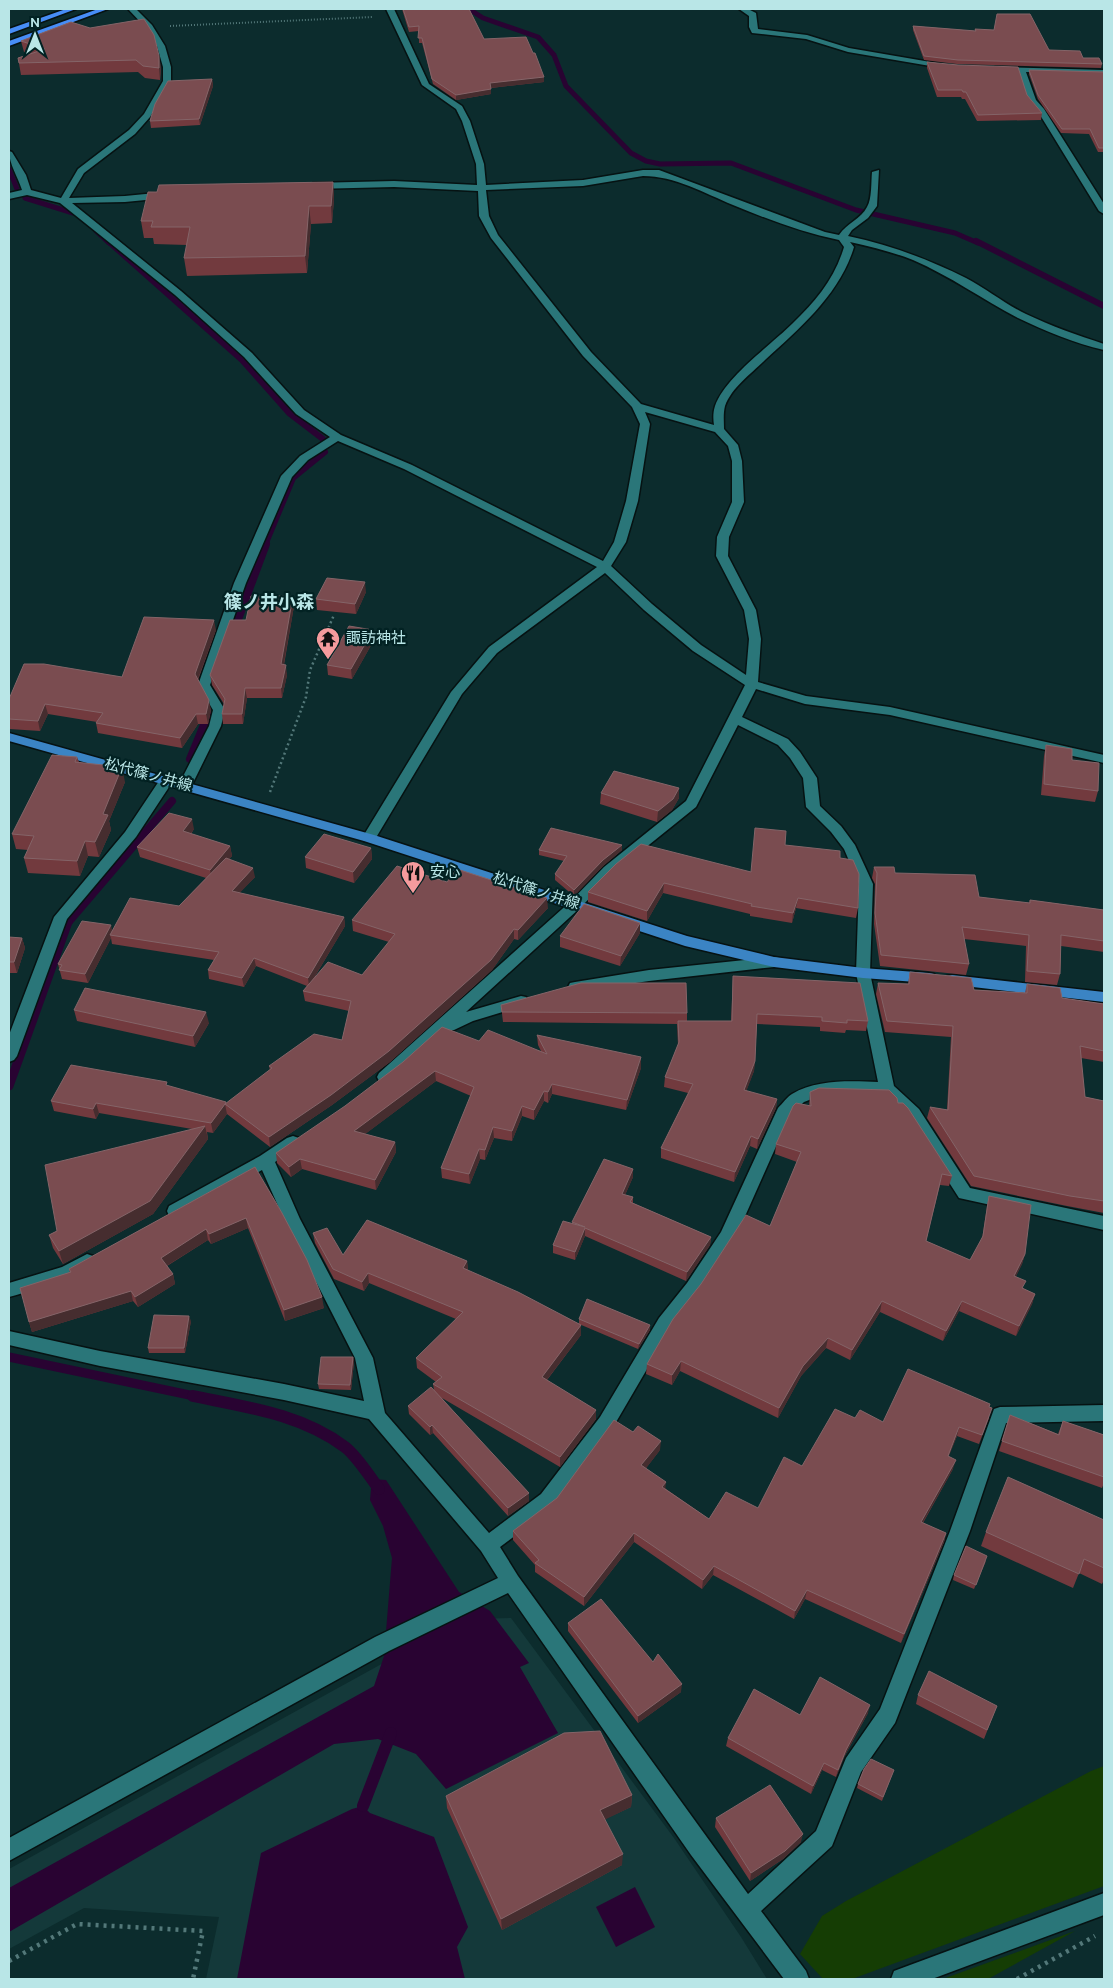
<svg xmlns="http://www.w3.org/2000/svg" width="1113" height="1988" font-family="Overpass,'Noto Sans JP',sans-serif">
<rect width="100%" height="100%" fill="#0c2c2d"/>
<!-- built -->
<path fill="#14393a" d="M511,1618L674,1838L741,1937L767,1979H206L219,1917L84,1908L9,1949V1869L387,1661L477,1619Z"/>
<!-- green -->
<path fill="#153d04" d="M1104,1766V1886L852,1979H823L800,1954L822,1916L846,1901L1091,1771Z
M1075,1931L988,1979H943L951,1976Z"/>
<!-- water -->
<path fill="#290332" d="M372,1479L386,1480L459,1592L490,1611L529,1663L520,1667L558,1733L446,1789L416,1754L378,1739L334,1744L9,1932V1888L374,1686L384,1656L392,1558L383,1526L370,1500Z
M363,1806L370,1813L434,1837L468,1927L457,1947L465,1979H237L261,1853L352,1809Z
M635,1887L655,1927L616,1947L596,1907Z"/>
<g fill="none" stroke-linecap="round" stroke-linejoin="round">
<!-- stream-far4 -->
<path stroke="#290332" stroke-width="5" d="M469,9L483,18L538,37L554,55L566,86L631,153L646,161L660,164L731,163L856,210L955,233L978,243
M9,169L17,189
M25,198L73,213
M96,231L109,243"/>
<!-- stream-far3 -->
<path stroke="#290332" stroke-width="6" d="M108,241L242,360L289,413L323,439
M976,241L1104,306
M265,545L293,478L325,452"/>
<!-- stream-far2 -->
<path stroke="#290332" stroke-width="8" d="M234,630L266,544
M190,759L208,715
M67,924L172,801"/>
<!-- stream-far1 -->
<path stroke="#290332" stroke-width="9" d="M9,1086L68,922
M9,1357L199,1397"/>
<!-- stream -->
<path stroke="#290332" stroke-width="12" d="M193,1396C246,1407 301,1414 345,1447C357,1456 370,1477 379,1489
M363,1806L391,1733"/>
<!-- minor casing -->
<g stroke="#061212" stroke-width="3">
<path id="minor" d="M128,9H136L152,25L165,46L171,67V81L150,117L135,134L84,173L69,198L125,196L166,192L170,195L166,198L125,202L72,203L181,291L252,353L304,410L341,435L412,465L603,561L614,542L626,501L640,424L632,407L583,356L491,238L479,216L478,191L394,187L313,189L309,186L313,183L394,181L477,185L476,164L462,121L456,109L422,85L386,9H394L429,84L462,106L470,121L484,164L486,185L583,180L643,170H659L825,232L839,235C847,223 861,219 867,207C872,199 871,182 872,172L879,170L877,206L868,218L852,230L848,236C890,245 928,259 966,278C987,289 1005,304 1026,314C1051,326 1077,335 1104,344V350C1074,343 1045,331 1018,318C982,299 950,276 913,260C893,252 871,247 850,242L854,247C840,294 800,328 765,360C751,374 732,387 725,406C723,414 724,422 724,429L738,445L742,461L744,502L729,537L728,556L756,610L761,639L758,682L806,696L890,707L1104,755V763L890,715L805,704L756,689L742,717L788,739L800,752L817,778L820,806L841,826L855,845L873,884L870,973L894,1086L919,1109L970,1188L1104,1216V1230L959,1198L907,1117L883,1094H841L817,1097L804,1102L790,1115L734,1241L699,1293L671,1328L612,1429L555,1506L500,1547L518,1576L748,1894L816,1831L846,1758L880,1709L950,1531L994,1409L1000,1407L1104,1405V1421L1006,1423L970,1531L895,1723L861,1772L832,1846L761,1911L806,1971L809,1979H784L691,1855L508,1593L389,1651L9,1861V1838L375,1637L498,1578L481,1551L369,1419L284,1400L100,1366L9,1345V1331L100,1351L284,1384L364,1401L355,1358L284,1219L262,1170L181,1216L175,1218L169,1216L167,1211L169,1206L260,1156L287,1138L293,1136L299,1138L301,1142L299,1146L275,1162L300,1219L373,1358L385,1413L489,1533L541,1494L600,1417L659,1318L687,1283L721,1232L778,1108C783,1103 787,1097 792,1094C817,1079 851,1081 878,1082L856,973L859,884L844,849L831,832L806,807L803,778L790,758L778,745L738,725L696,807L614,873L581,907L466,1012L521,996L526,997L529,1001L526,1005L473,1021L454,1030L446,1031L391,1081L385,1083L379,1081L377,1077L379,1073L571,901L604,867L686,801L745,685L693,651L644,610L605,573L497,653L462,694L374,841H364L362,838L451,692L489,647L597,567L404,469L338,441L308,460L292,477L246,583L210,685L225,710L221,726L190,789H180L178,786L209,726L213,710L198,685L234,583L281,476L300,456L330,437L296,414L244,357L175,295L60,203L27,195L9,199V193L22,190C18,177 9,164 9,151L12,152L26,175L31,190L61,198L78,169L129,130L144,114L163,81V67L157,46L146,28ZM643,176C675,176 704,193 733,205C767,219 803,233 839,240L844,247C835,278 816,301 793,323C771,345 725,377 715,406C713,412 713,419 714,425L641,404L591,352L498,235L489,216L486,190L583,186ZM645,412L715,432L728,446L732,461V502L717,537L716,556L744,610L749,639L746,675L701,645L652,604L611,566L626,542L638,501L650,424Z
M739,9H748L756,13L758,29L807,35L849,48L948,65L952,67L948,69L848,52L806,39L752,33L749,27V16Z
M995,67L1104,70V74L1026,72L1036,100L1044,109L1104,204V214L1099,211L1037,110L1028,101L1018,72L998,71H995Z
M166,777L173,781L136,837L67,919L17,1056L14,1060L9,1062V1035L54,917L125,832L161,778Z
M774,957L779,958L781,962L779,966L774,967L649,981L575,992L570,991L568,987L570,983L575,982L649,970Z
M87,1254L93,1256L96,1261C88,1277 27,1292 9,1297V1283L62,1267Z
M1104,1893V1915L932,1979H891L894,1971L902,1968Z"/>
</g>
<!-- major casing -->
<g stroke="#061212" stroke-width="3">
<path id="major" d="M9,733L374,835L687,936L774,957L863,968L929,973L934,974L936,978L934,982L929,983L863,978L774,967L685,946L364,841L9,741Z
M952,975L1104,992V1002L947,984L945,980L947,976Z"/>
</g>
<!-- highway casing -->
<g stroke="#061212" stroke-width="3">
<path id="highway" d="M66,9H76L9,34V29Z
M98,9H108L9,46V41Z"/>
</g>
<!-- path-far2 -->
<path stroke="#537879" stroke-width="2" stroke-dasharray="1 2" stroke-linecap="butt" d="M170,26L373,17"/>
<!-- path-far1 -->
<path stroke="#537879" stroke-width="2.5" stroke-dasharray="2 3" stroke-linecap="butt" d="M270,792L306,697L310,670L334,615"/>
<!-- path -->
<path stroke="#537879" stroke-width="4.5" stroke-dasharray="3 5" stroke-linecap="butt" d="M9,1961L77,1924L203,1931L193,1979
M1017,1979L1095,1936"/>
<!-- minor -->
<use href="#minor" fill="#2a7679" fill-rule="evenodd"/>
<!-- major -->
<use href="#major" fill="#3b84c4" fill-rule="evenodd"/>
<!-- highway -->
<use href="#highway" fill="#478df6" fill-rule="evenodd"/>
</g>
<!-- wall -->
<path fill="#723a3e" d="M402,9H469L484,39L544,82L491,88V94L456,100L433,84L422,43H419V31L409,32Z
M71,22L161,67L160,80L145,78L138,72L21,75L18,58L29,54L24,52L21,41Z
M913,26L975,31V29L1049,50L1083,58L1102,64L1101,68L957,64L924,60L913,30Z
M927,62L1027,95L1042,113L1041,120L977,121L965,99H962L961,97H937L927,68Z
M1029,70L1104,72V152H1098L1089,134L1061,133L1038,99L1029,74Z
M212,79L213,86L200,125L151,128L150,121Z
M333,182L334,199L332,223L311,224L307,273L187,276L184,258L187,245L154,244L153,238H144L141,221L157,192Z
M366,592L356,614L317,610L316,599Z
M293,596L294,606L284,665L287,675L282,698H247L243,724H223L222,714L224,704L212,685L210,675L246,620Z
M216,630L198,680L211,710L208,724H198L182,748L98,733L96,723L97,722L48,714L40,731L9,729V699L122,677Z
M374,640L352,679L328,675L327,665Z
M1046,745L1098,791L1095,802L1041,795L1044,756Z
M77,757L79,762L125,782L109,821L111,830L99,857L88,856L80,876L28,873L24,858L28,850L16,849L12,834Z
M601,793L679,798L672,810L657,822L600,804Z
M194,829L191,834L230,846L232,856L229,859L255,877L239,893L344,917L345,926L314,978L362,975L389,942L353,931L352,920L447,882L548,908L518,940L514,939L492,970L390,1062L332,1105L270,1147L227,1114L213,1133L207,1132L208,1139L153,1214L63,1264L53,1248L49,1235L57,1231L192,1129L99,1113L96,1119L54,1111L51,1101L168,1086L227,1103L270,1070L269,1066L342,1040L349,1011L305,1001L303,991L307,986L256,966L244,987L209,979L208,970L214,960L112,944L111,938L88,983L62,979L58,964L113,931L179,906L206,878L140,857L137,847Z
M785,845L840,858L858,908L856,918L796,908L792,923L750,916V914L663,893L647,921L588,902V892L751,872Z
M371,848L372,859L354,883L306,868L305,857Z
M539,850H622L603,866L574,896L555,880V874L564,861L539,855Z
M874,867L979,897L1029,903L1030,900L1104,910V952L1061,946L1060,974L1057,985L1025,982L1026,946L964,939L969,964L966,975L880,966L874,924L875,884L872,878Z
M640,923V933L620,966L560,947V936Z
M9,937L22,938L25,948L17,973H9Z
M910,972L974,990L1025,993L1027,984L1062,998L1104,1004V1062L1081,1058L1085,1097L1104,1101V1213L1067,1206L971,1186L927,1118L930,1107L947,1110L951,1037L885,1032L876,994L878,983L908,984Z
M733,976L868,1021L866,1031L846,1030L845,1033L820,1031V1027L757,1024L754,1071L746,1091L777,1099L776,1108L757,1149L750,1146L734,1182L661,1158V1148L688,1093L664,1087L665,1077L678,1045L677,1024L503,1022L501,1005L687,1013V1021H731Z
M74,1010L209,1023L195,1047L77,1021Z
M537,1035L641,1068L626,1110L552,1094L548,1103L544,1101L534,1120L522,1116L512,1141L494,1138L485,1160L480,1159L470,1184L442,1178L441,1168L471,1096L436,1081L365,1134L395,1142L396,1152L376,1190L302,1169L291,1177L277,1163L276,1153L479,1041L541,1051L538,1045Z
M810,1092L898,1103L952,1176L949,1186L940,1185L926,1241L970,1260L982,1239L987,1206L989,1196L1025,1254L1022,1264L1016,1276L1024,1289L1035,1294L1032,1304L1016,1336L959,1311L943,1341L880,1312L850,1360L826,1348L801,1376L778,1418L680,1371L672,1385L646,1374L647,1364L770,1226L797,1162L775,1154L776,1144L809,1106Z
M255,1167L324,1308L285,1321L248,1228L211,1244L208,1240L167,1266L173,1274L175,1284L138,1307L133,1301L32,1332L29,1322L70,1273L69,1269Z
M633,1169V1177L625,1195L633,1197V1203L711,1237L710,1245L686,1281L585,1236L575,1260L553,1253V1245L572,1224V1222Z
M313,1233L343,1255L467,1261L468,1271L579,1324V1319L650,1330L638,1349L579,1324L581,1325V1335L547,1380L596,1419L560,1467L442,1398L529,1501L508,1516L433,1433L430,1435L409,1414L408,1406L434,1390L433,1384L436,1382L417,1368L416,1358L456,1319L369,1283L364,1291L334,1279L315,1243Z
M191,1321L185,1353H149L148,1348Z
M353,1357L354,1362L351,1390L319,1389L318,1384Z
M989,1407V1418L979,1444L957,1436L948,1457L953,1469L923,1523L946,1533L944,1542L901,1643L805,1599L794,1619L713,1575L702,1589L634,1542L584,1606L535,1572V1565L513,1540V1531L660,1450L646,1468L666,1489L709,1519L758,1508L802,1466L855,1418L883,1422Z
M1010,1415L1058,1434L1063,1421L1104,1435V1483L1102,1488L999,1451Z
M1104,1520V1580L1102,1584L1079,1573L1073,1588L981,1546L986,1532Z
M986,1561L974,1589L953,1580L954,1575Z
M568,1623L653,1662L681,1692L638,1723L568,1631Z
M918,1695L997,1706L984,1739L916,1704Z
M868,1713L844,1757L836,1777L822,1770L811,1794L726,1746L728,1738L800,1715Z
M894,1770L882,1801L857,1788L858,1784Z
M632,1795L631,1807L605,1819L622,1865L502,1930L447,1808L446,1796Z
M716,1818L801,1842L783,1859L750,1881L715,1827Z"/>
<!-- shaded-wall -->
<path fill="#462d2f" d="M159,56L161,67L160,80L159,68Z
M544,77V82L490,88V83Z
M212,79L213,86L200,125L199,119Z
M491,89V94L456,100V95Z
M333,182L334,199L332,223L331,206Z
M309,206L311,224L307,273L305,256Z
M365,582L366,592L356,614L355,604Z
M293,596L294,606L282,674L281,664Z
M214,620L216,630L196,684L195,674Z
M373,630L374,640L352,679L351,669Z
M286,665L287,675L282,698L281,688Z
M245,688L247,698L243,724L242,714Z
M209,700L211,710L208,724L206,714Z
M45,704L48,714L40,731L38,721Z
M196,714L198,724L182,748L180,738Z
M122,767L125,782L109,821L111,830L99,857L95,842L103,814Z
M679,788V798L672,810L657,822L658,811Z
M192,819L194,829L185,841L183,831Z
M85,841L88,856L80,876L77,861Z
M622,845V850L603,866L574,896V890L603,860Z
M230,846L232,856L212,880L210,870Z
M371,848L372,859L354,883L353,872Z
M253,868L255,877L233,900L232,891Z
M664,883L663,893L647,921V911Z
M547,898L548,908L518,940V930Z
M798,898L796,908L792,923L793,913Z
M344,917L345,926L309,986L308,978Z
M640,923V933L620,966L621,956Z
M111,925L113,934L110,935L111,938L88,983L85,974Z
M514,929V939L492,970L390,1062L332,1105L270,1147L269,1137Z
M22,938L25,948L17,973L14,962Z
M254,958L256,966L244,987L242,978Z
M206,1012L209,1023L195,1047L193,1036Z
M641,1057V1068L626,1110L627,1100Z
M755,1061L754,1071L743,1100L744,1090Z
M435,1071L436,1081L356,1141L354,1131Z
M552,1084V1094L548,1103V1092Z
M544,1091V1101L534,1120V1110Z
M777,1099L776,1108L757,1149L758,1139Z
M96,1103L99,1113L96,1119L93,1109Z
M225,1104L227,1114L213,1133L211,1123Z
M522,1106V1116L512,1141V1131Z
M205,1126L208,1139L153,1214L63,1264L59,1251Z
M493,1127L494,1138L485,1160V1150Z
M751,1136L750,1146L734,1182L735,1172Z
M395,1142L396,1152L376,1190L375,1180Z
M479,1149L480,1159L470,1184L469,1174Z
M300,1159L302,1169L291,1177L289,1167Z
M633,1169V1177L622,1202V1194Z
M246,1218L248,1228L211,1244L209,1234Z
M585,1228V1236L575,1260V1252Z
M206,1229L208,1240L163,1268L161,1258Z
M711,1237L710,1245L686,1281L687,1272Z
M1025,1254L1022,1264L1011,1286L1014,1276Z
M467,1261L468,1271L463,1268Z
M368,1273L369,1283L364,1291L362,1282Z
M173,1274L175,1284L138,1307L135,1297Z
M131,1291L133,1301L32,1332L29,1322Z
M1035,1294L1032,1304L1016,1336L1019,1326Z
M322,1297L324,1308L285,1321L284,1310Z
M882,1301L880,1312L850,1360L852,1350Z
M962,1301L959,1311L943,1341L946,1331Z
M189,1316L191,1321L185,1353L184,1348Z
M581,1325V1335L542,1386V1377Z
M650,1325V1330L638,1349L639,1344Z
M828,1338L826,1348L801,1376L778,1418L779,1408L803,1366Z
M353,1357L354,1362L351,1390L350,1385Z
M681,1361L680,1371L672,1385V1375Z
M596,1410V1419L560,1467V1457Z
M432,1425L433,1433L430,1435V1427Z
M959,1427L957,1436L945,1466L948,1456Z
M661,1441L660,1450L641,1475V1465Z
M956,1460L953,1469L918,1531L921,1522Z
M666,1482L665,1492L662,1487Z
M529,1493V1501L508,1516V1508Z
M634,1533V1542L584,1606V1597Z
M946,1533L944,1542L901,1643L904,1634Z
M714,1566L713,1575L702,1589L703,1580Z
M807,1590L805,1599L794,1619L795,1611Z
M682,1684L681,1692L638,1723V1716Z
M870,1705L868,1713L844,1757L836,1777L838,1770L846,1750Z
M824,1763L822,1770L811,1794L813,1786Z
M632,1795L631,1807L600,1822V1810Z
M803,1834L801,1842L783,1859L750,1881L751,1873Z
M623,1854L622,1865L502,1930L501,1919Z"/>
<!-- building -->
<path fill="#7a4c50" stroke="#846468" d="M403,9H469L484,39L526,37L533,53H535L544,77L490,83L491,89L456,95L432,79L422,38H418L419,26L409,27Z
M997,14H1030L1049,50L1080,51L1083,58H1099L1102,64L958,60L924,56L913,26L976,31L975,29L994,30Z
M144,19L154,35L159,56V68L143,66L136,60L19,63L18,58L45,49L21,41L71,22L90,28Z
M927,62L958,65L1018,67L1027,95L1042,113L978,115L966,92H963L962,90H938Z
M1029,70L1104,72V148H1099L1090,129H1062L1038,95Z
M212,79L199,119L150,121L155,104L168,81Z
M333,182L331,206H309L305,256L184,258L190,227H151L153,221H141L148,192H157L159,185Z
M327,578L365,582L355,604L316,599Z
M251,596H293L281,664L286,665L281,688H245L242,714H222L225,699L210,675L230,620H246Z
M144,617L214,620L195,674L209,700L206,714H196L180,738L96,723L103,713L45,704L38,721L9,719V699L24,664H44L122,677Z
M349,626L373,630L351,669L327,665Z
M1046,745L1072,749V760L1099,763L1098,791L1044,784Z
M52,755L77,757L75,762L122,767L103,814L108,815L95,842L85,841L77,861L24,858L34,836L12,834Z
M614,771L679,788L673,799L658,811L601,793Z
M169,813L192,819L183,831L230,846L210,870L137,847Z
M551,828L622,845L603,860L574,890L555,874L567,856L539,850Z
M755,828L786,831L785,845L840,851V858L853,860L859,874L858,908L798,898L793,913L751,906L752,904L664,883L647,911L588,892L616,864L641,844L751,872Z
M324,834L371,848L353,872L305,857Z
M226,858L253,868L232,891L344,917L308,978L254,958L242,978L208,970L219,952L110,935L130,898L179,906Z
M397,866L447,882L457,869L547,898L518,930L514,929L491,960L389,1051L331,1095L269,1137L225,1104L211,1123L96,1103L93,1109L51,1101L71,1065L167,1082L166,1085L226,1102L225,1104L272,1068L269,1066L314,1034L342,1040L351,1001L303,991L328,962L362,975L395,934L352,920Z
M874,867H894L895,873L975,875L979,897L1030,903V900L1104,910V941L1061,935L1060,974L1027,971L1029,935L962,927L969,964L881,955L875,913L877,873Z
M584,904L640,923L621,956L560,936Z
M82,921L111,925L85,974L59,970L62,965L58,964Z
M9,937L22,938L14,962H9Z
M910,972L971,978L974,990L1027,993V984L1060,988L1062,998L1104,1004V1051L1080,1046L1085,1097L1104,1101V1201L1070,1196L974,1176L930,1107L948,1110L953,1026L887,1021L878,983L909,984Z
M733,976L860,983L868,1021L847,1020V1023L822,1021V1017L757,1014L755,1061L744,1090L777,1099L758,1139L751,1136L735,1172L661,1148L693,1084L665,1077L679,1042L678,1021H732Z
M581,983H686L687,1013L502,1012L501,1005Z
M85,988L206,1012L193,1036L74,1010Z
M442,1027L479,1041L488,1030L547,1054L537,1035L641,1057L627,1100L552,1084L548,1092L544,1091L534,1110L522,1106L512,1131L493,1127L485,1150L479,1149L469,1174L441,1168L474,1087L435,1071L354,1131L395,1142L375,1180L300,1159L289,1167L276,1153L345,1106L403,1062Z
M819,1088L889,1090L897,1098L898,1103H903L908,1108L952,1176L942,1174L926,1241L970,1260L983,1236L989,1196L1031,1205L1025,1254L1014,1276L1026,1281L1022,1288L1035,1294L1019,1326L962,1301L946,1331L882,1301L852,1350L828,1338L803,1366L779,1408L681,1361L672,1375L647,1364L673,1319L701,1284L746,1215L770,1226L801,1152L776,1144L793,1106L796,1103L811,1106L810,1092Z
M205,1126L150,1201L59,1251L49,1235L57,1231L45,1165Z
M604,1159L633,1169L622,1194L633,1197L630,1202L711,1237L687,1272L585,1228L575,1252L553,1245L563,1221L585,1227L572,1222Z
M255,1167L282,1213L307,1260L322,1297L284,1310L246,1218L209,1234L206,1229L161,1258L173,1274L135,1297L131,1291L29,1322L20,1288L71,1272L69,1269Z
M367,1220L467,1261L463,1268L518,1292L581,1325L542,1377L596,1410L560,1457L433,1384L442,1377L416,1358L463,1312L368,1273L362,1282L333,1269L313,1233L327,1228L343,1255Z
M587,1299L650,1325L639,1344L579,1319Z
M154,1315L189,1316L184,1348H148Z
M321,1357H353L350,1385L318,1384Z
M908,1369L990,1404L989,1407L992,1408L982,1435L959,1427L948,1456L956,1460L921,1522L946,1533L904,1634L807,1590L795,1611L714,1566L703,1580L634,1533L584,1597L535,1563L539,1560L513,1531L557,1498L614,1420L633,1432L638,1426L661,1441L641,1465L666,1482L662,1487L709,1519L726,1492L758,1508L784,1457L802,1466L835,1409L855,1418L860,1410L883,1422Z
M431,1387L529,1493L508,1508L432,1425L430,1427L408,1406Z
M1010,1415L1059,1435L1063,1421L1104,1435V1477L1002,1441Z
M1008,1477L1104,1520V1568L1084,1559L1079,1574L986,1532Z
M966,1546L987,1556L976,1585L954,1575Z
M601,1599L653,1662L658,1654L682,1684L638,1716L568,1623Z
M929,1671L997,1706L987,1730L918,1695Z
M820,1677L870,1705L846,1750L838,1770L824,1763L813,1786L728,1738L754,1689L800,1715Z
M600,1731L632,1795L600,1810L623,1854L501,1919L446,1796L564,1733Z
M871,1759L894,1770L883,1797L858,1784L864,1769Z
M770,1785L803,1834L785,1851L751,1873L716,1818Z"/>
<!-- icons -->
<defs>
<g id="temple-pin" transform="scale(1.25)"><path d="M0 17L-7.5 6A9.5 9.5 0 1 1 7.5 6Z" fill="#f59b9d" stroke="#022223"/><path d="M0-6L5-2H3V0L6.5 2.5H4V6H1.5V3h-3V6H-4V2.5H-6.5L-3 0V-2H-5Z" fill="#111"/></g>
<g id="restaurant-pin" transform="scale(1.25)"><path d="M0 17L-7.5 6A9.5 9.5 0 1 1 7.5 6Z" fill="#f59b9d" stroke="#022223"/><path d="M-5-6h1v4h1v-4h1v4h1v-4h1v5L-1.5 .5V6h-2V.5L-5-1ZM5-6V6H3V1.5H1.5Q1.5-4 5-6Z" fill="#111"/></g>
</defs>
<g fill-rule="evenodd">
<use href="#temple-pin" x="328" y="639"/>
<use href="#restaurant-pin" x="413" y="873"/>
</g>
<g text-anchor="middle" dominant-baseline="central" stroke-width="4.5" stroke-linejoin="round" paint-order="stroke">
<!-- poi labels -->
<g font-size="15" fill="#b9e6e7" stroke="#022223" text-anchor="start">
<text x="346" y="639">諏訪神社</text>
<text x="430" y="873">安心</text>
</g>
<!-- street labels -->
<g font-size="15" fill="#b9e6e7" stroke="#022223">
<text transform="translate(148 776) rotate(15)">松代篠ノ井線</text>
<text transform="translate(536 892) rotate(18)">松代篠ノ井線</text>
</g>
<!-- quarter labels -->
<g font-size="18" font-weight="bold" fill="#b9e6e7" stroke="#022223">
<text x="269" y="603">篠ノ井小森</text>
</g>
</g>
<!-- border -->
<rect width="1113" height="1988" fill="none" stroke="#b9e6e7" stroke-width="20"/>
<!-- north arrow -->
<g transform="translate(35 35)" stroke="#022223" stroke-width="4" paint-order="stroke">
<path d="M0-4L9 19L0 12L-9 19Z" fill="#b9e6e7"/>
<text y="-8" font-size="14" font-weight="bold" text-anchor="middle" fill="#b9e6e7">N</text>
</g>
</svg>
